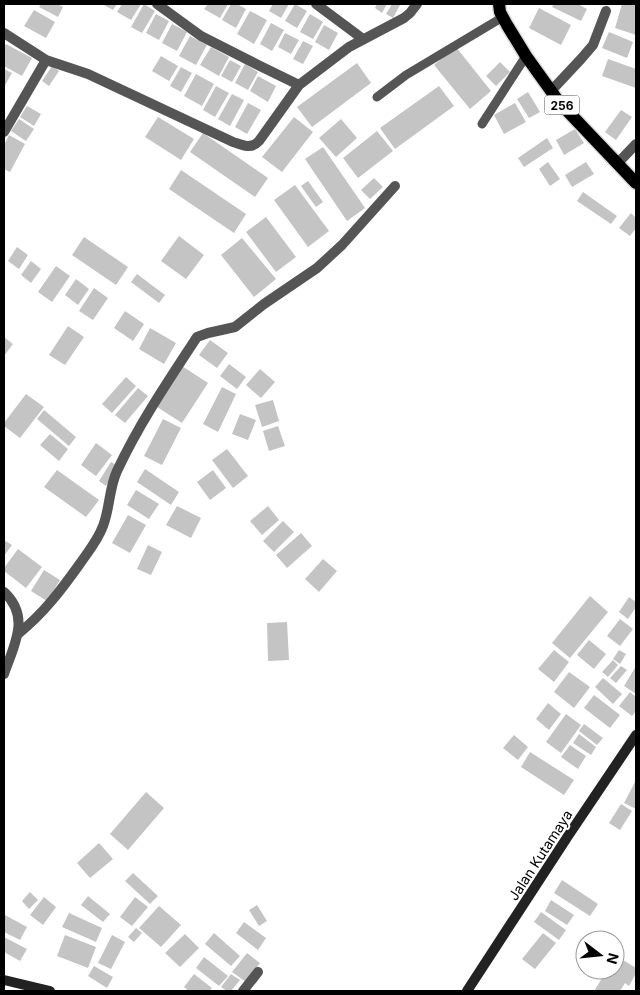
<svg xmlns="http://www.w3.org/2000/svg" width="640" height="995" font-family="Inter,sans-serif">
<rect width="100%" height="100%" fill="#fff"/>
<!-- building -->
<path fill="#c4c4c4" d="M41,4H57L63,7L58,17L39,7Z
M102,4H117L113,10Z
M122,4H141L131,20L117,12Z
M144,4L155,11L142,33L131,27Z
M208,4H228L220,18L204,9Z
M231,4H237L246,9L236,28L222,20Z
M273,4H289L281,18L269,11Z
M295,4L307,11L297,28L285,21Z
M377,4H387L382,13L375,8Z
M392,4L400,5L393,18L386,14Z
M554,4H578L587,9L581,21L552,7Z
M622,4H636V35L615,28Z
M539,8L571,25L561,45L529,28Z
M34,10L55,22L46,38L24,26Z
M250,11L267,20L254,44L237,34Z
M156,14L169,21L159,40L146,33Z
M310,14L323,22L313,39L300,32Z
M271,23L284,30L272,51L260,44Z
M172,24L187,32L177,51L162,43Z
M324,25L338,33L329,50L315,42Z
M609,32L633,42L627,58L602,48Z
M285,33L299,40L291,54L278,47Z
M190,36L207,45L196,65L179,56Z
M303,41L313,46L303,64L293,59Z
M6,44L32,58L22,76L4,66V48Z
M211,47L229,57L219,76L200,65Z
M456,47L491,91L470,109L434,65Z
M161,56L178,66L169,81L152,71Z
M608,59L636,69V88L602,76Z
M230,60L241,66L232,82L221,76Z
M500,62L510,72L496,86L486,76Z
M357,63L371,83L312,127L297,107Z
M245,64L258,72L248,90L235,83Z
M52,66L59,71L49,86L42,81Z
M181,67L192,73L181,92L170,86Z
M4,69L12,73L4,87Z
M196,74L214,84L202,106L184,96Z
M258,76L276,86L268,102L250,91Z
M216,86L229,93L215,117L203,110Z
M439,86L454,106L395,149L380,128Z
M528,92L540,112L529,118L517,99Z
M232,94L244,100L230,126L218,119Z
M248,103L261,110L247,134L235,127Z
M515,103L526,122L504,134L494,115Z
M27,106L41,114L34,126L20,117Z
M621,110L632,117L616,140L605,132Z
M158,117L194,139L181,160L145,137Z
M294,117L313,132L282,172L262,157Z
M19,119L34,129L26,141L11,131Z
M341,119L357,138L336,157L319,138Z
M575,129L584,143L564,155L556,140Z
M377,131L393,151L358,178L343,158Z
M203,133L268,178L255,197L190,152Z
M9,135L25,144L10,172L4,169V145Z
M547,138L553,148L524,167L518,158Z
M323,147L365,208L347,221L305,159Z
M548,162L560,179L550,186L539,169Z
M586,162L594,174L572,187L565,175Z
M181,170L246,214L234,233L169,189Z
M374,178L383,187L370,199L361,190Z
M308,181L323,202L316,207L301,186Z
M295,185L329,231L308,247L274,200Z
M583,192L617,216L611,224L577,201Z
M631,213L636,218V228L630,236L619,228Z
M266,217L296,257L276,272L246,232Z
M179,236L204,255L186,279L161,261Z
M84,237L128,267L116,285L72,255Z
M242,238L276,279L254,297L221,255Z
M17,247L28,255L19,269L8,261Z
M31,261L41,269L31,283L21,275Z
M56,266L70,276L52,302L38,292Z
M137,274L165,295L159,303L131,282Z
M76,279L89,289L78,305L65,295Z
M94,288L108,298L93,320L79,311Z
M125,311L144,324L133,341L114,328Z
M68,326L84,337L65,365L49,355Z
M150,328L176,343L164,364L139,349Z
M4,337L13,344L4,356Z
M210,340L228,353L217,368L199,355Z
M179,364L208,383L182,423L154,405Z
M229,364L246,377L237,389L220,376Z
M260,369L275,382L261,398L246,385Z
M126,377L136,386L112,413L102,404Z
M222,387L236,394L218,432L203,424Z
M138,388L148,396L125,423L115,415Z
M26,394L44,407L20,438L4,426V423Z
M273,400L279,421L262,427L255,405Z
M44,410L76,437L69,446L37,419Z
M240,414L256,420L248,440L232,434Z
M163,419L181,428L162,465L144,456Z
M278,426L285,446L269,451L263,431Z
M50,434L68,449L59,461L40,445Z
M96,443L112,455L96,476L81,465Z
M227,449L248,476L233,488L212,460Z
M111,462L118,466L106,486L99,481Z
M145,469L179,492L171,505L137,482Z
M57,470L99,500L86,517L44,487Z
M213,470L226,488L210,500L197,482Z
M136,490L159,504L149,519L127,505Z
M177,506L201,518L191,538L166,525Z
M268,506L279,520L262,535L250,521Z
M128,515L146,525L130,553L112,543Z
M283,521L294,532L274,552L263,541Z
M301,533L312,546L287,568L276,555Z
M4,540L12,545L4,556Z
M148,545L162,552L151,575L137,569Z
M18,549L42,567L26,588L4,571V568Z
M323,559L337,571L319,592L305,579Z
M44,570L60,580L47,601L31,591Z
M590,596L608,612L570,658L552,643Z
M629,597L636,602V607L628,619L619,612Z
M620,619L633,629L620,646L607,636Z
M287,622L289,660L268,661L267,623Z
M589,640L606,654L594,669L577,655Z
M554,650L569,662L554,682L538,669Z
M619,650L626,654L620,664L613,659Z
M613,660L618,665L608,677L602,672Z
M621,666L627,670L616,683L610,678Z
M636,666V694L624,686Z
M569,672L590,687L574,708L554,692Z
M603,678L622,694L613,704L595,687Z
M630,692L636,697V711L632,716L619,706Z
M594,695L620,715L610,728L584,708Z
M548,703L561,714L549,730L536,719Z
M566,714L581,725L561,753L546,742Z
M584,724L603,738L597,745L579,731Z
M579,734L596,747L591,755L573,743Z
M514,735L528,747L518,760L503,748Z
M570,745L586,756L578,769L561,757Z
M530,752L574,780L564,795L521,767Z
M636,780V809L624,803Z
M146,792L164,808L128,850L110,834Z
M621,804L632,811L620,830L609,823Z
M99,843L113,859L90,878L77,863Z
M133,873L158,896L150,904L125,881Z
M562,880L598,904L590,916L554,893Z
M30,892L38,900L29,909L22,901Z
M88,896L110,914L103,922L81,905Z
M44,897L56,907L43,925L30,915Z
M135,897L148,907L132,926L120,917Z
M551,900L574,915L567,925L545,911Z
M257,905L267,921L259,926L249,910Z
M159,906L181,925L161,947L139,928Z
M541,912L566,930L559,940L534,922Z
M69,913L102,928L96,942L62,927Z
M5,915L27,927L20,940L4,932Z
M244,922L266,938L258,950L236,933Z
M136,928L142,933L134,942L128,937Z
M214,933L240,956L231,966L205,944Z
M543,933L556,943L535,969L522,959Z
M185,934L199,948L180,967L165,953Z
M65,935L96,947L88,968L57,956Z
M112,935L125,942L111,969L98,963Z
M4,937L27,949L20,961L4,952Z
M585,944V960L578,956Z
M247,953L260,963L246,982L232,972Z
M615,955L636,968V973L629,986L625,983L620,991H594L606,972L602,970H615Z
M204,957L228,976L219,986L196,968Z
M94,966L113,977L107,988L88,976Z
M194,974L212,988L209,991H189L184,987Z
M231,974L240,980L231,991H227L221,987Z"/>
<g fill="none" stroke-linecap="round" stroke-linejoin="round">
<!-- primary casing -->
<g stroke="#dbdbdb" stroke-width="15">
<path id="primary" d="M499,4L500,12L507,25L526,56L559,102L636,183"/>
</g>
<!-- lane -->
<path stroke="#555" stroke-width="9" d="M377,97L406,75L503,17
M482,124L526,56"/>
<!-- street -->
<path stroke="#555" stroke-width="10" d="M157,4L201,36L258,65L299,85
M316,4L363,39
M4,33L46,60L4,132
M46,60L88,74L233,142C243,145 251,150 259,141L299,85L349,47L404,18L410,13L417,4
M551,91L581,59L593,45L606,11
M617,164L636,144
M4,592C31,617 14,645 4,674
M19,633C44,613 61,590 79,565C88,552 98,540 103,526C110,508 109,488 117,471C139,424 168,381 197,337L208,333L235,327L264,304L317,268L342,245L395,186
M243,991L258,972"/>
<!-- secondary -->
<path stroke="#222" stroke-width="10" d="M4,980L50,991
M467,991L568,836L636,735"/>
<!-- primary -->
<use href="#primary" stroke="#000" stroke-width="12"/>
</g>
<g text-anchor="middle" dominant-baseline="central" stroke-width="4" stroke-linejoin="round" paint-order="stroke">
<!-- shield labels -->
<rect fill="#fff" stroke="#4c4c4c" stroke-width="1" x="544.5" y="95.5" width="35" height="19" rx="4"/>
<g font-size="12" font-weight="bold" fill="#000">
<text x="562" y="105">256</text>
</g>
<!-- street labels -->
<g font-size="14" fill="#000" stroke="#fff">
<text transform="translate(540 855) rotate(-57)">Jalan Kutamaya</text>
</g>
</g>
<!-- border -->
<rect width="640" height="995" fill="none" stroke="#000000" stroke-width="10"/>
<!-- north arrow -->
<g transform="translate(600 955) rotate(106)"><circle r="24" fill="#ffffff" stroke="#999999"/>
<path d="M0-4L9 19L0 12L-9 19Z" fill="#000000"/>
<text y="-8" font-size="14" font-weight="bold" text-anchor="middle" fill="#000000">N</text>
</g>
</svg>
